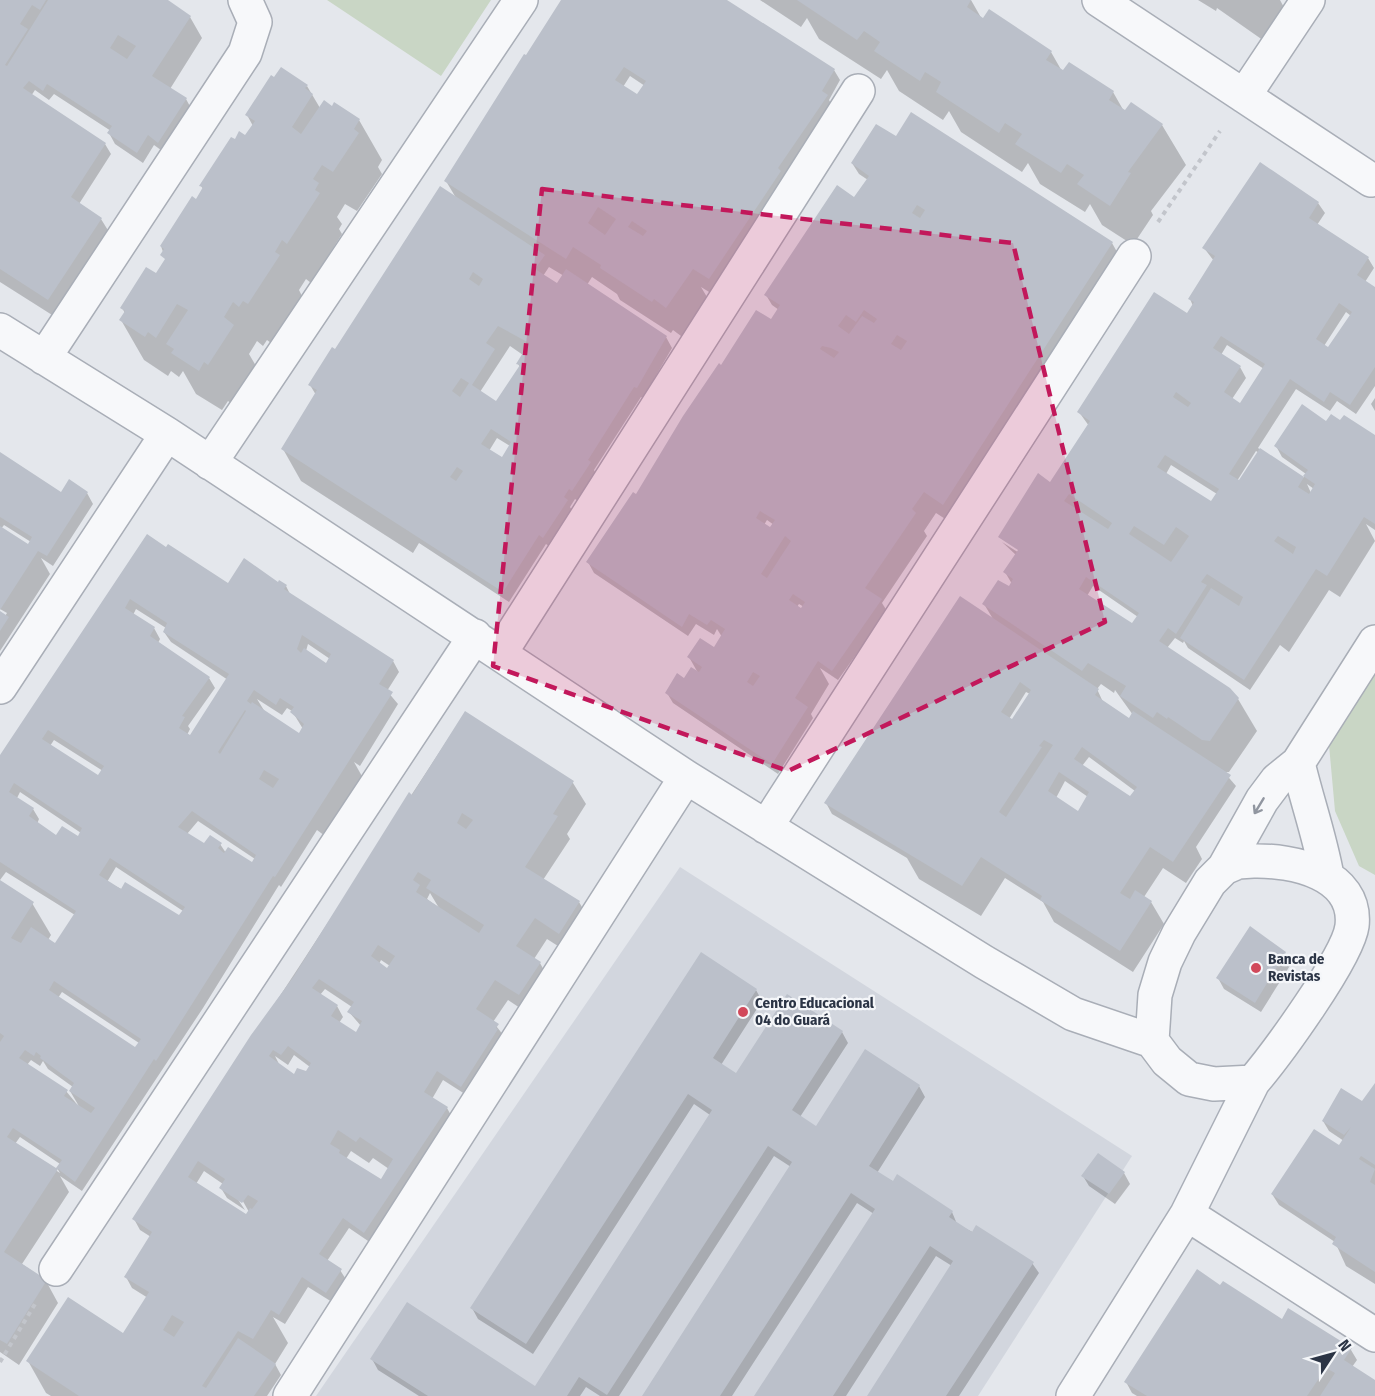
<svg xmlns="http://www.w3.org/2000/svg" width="1375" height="1396" font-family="'Fira Sans Condensed',sans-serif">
<rect width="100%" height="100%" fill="#e4e7ec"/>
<!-- built -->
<path fill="#d2d6de" d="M680,867L1132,1156L978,1396H316Z"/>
<!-- green -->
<path fill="#c9d6c5" d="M327,0H491L441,76Z
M1375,673V875L1359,866L1335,811L1329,745Z"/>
<!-- shadow -->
<path fill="#0003" fill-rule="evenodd" d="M0,0H166L190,17L202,38L170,89L186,99L192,110L165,153L154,145L143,163L115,144L109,133L111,131L54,94L49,100L35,90L31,96L105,144L111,154L79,204L101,219L114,240L60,320L0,282Z
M563,0H725L834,70L840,80L829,100L833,107L722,300L701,287L710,302L685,339L673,330L671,333L620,300L617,294L592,277L587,285L666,337L672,348L643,398L641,397L594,470L596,474L578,501L575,499L570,507L573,512L550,547L546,544L509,602L419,543L413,553L301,481L283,449L316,395L310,385L339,354L456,198L446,181ZM630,76L645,86L638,96L623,87ZM549,267L564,276L558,285L543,276ZM510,346L523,355L518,364L520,367L497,403L480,392ZM497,438L510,446L502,459L489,451Z
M760,0H971L983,21L1051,52L1063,73L1113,92L1125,113L1162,125L1186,165L1151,211L1153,215L1133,245L1102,225L1090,204L1085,212L1040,184L1028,163L1022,172L961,132L949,111L943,120L899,91L887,70L881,79L819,39L807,18L801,27Z
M1198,0H1280L1287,13L1267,43L1217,8L1216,11Z
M307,86L320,108L359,120L382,160L378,167L382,174L357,211L345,204L337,217L342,224L339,229L342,234L311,283L306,279L299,290L302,296L271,343L267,340L263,346L257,341L249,354L256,366L232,404L228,401L222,410L196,394L183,371L179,377L171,371L168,376L144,360L121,320L125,313L122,308L156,275L166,261L161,246L197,201L204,190L201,186L235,141L245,137L253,126L247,115Z
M896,139L1112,243L1130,275L956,526L936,513L924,531L927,536L882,603L887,611L838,680L820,668L829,684L811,714L813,718L778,774L673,703L667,693L698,673L689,657L715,649L722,637L717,629L714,635L696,624L688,636L594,573L588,562L636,496L721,367L772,321L779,310L772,305L766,295L855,199L868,180L859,174L852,163ZM767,520L774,525L771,529L764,525ZM799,604L804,607L802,610L797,607Z
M1318,203L1325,213L1317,225L1368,258L1374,268L1365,282L1375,289V386L1356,414L1337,401L1330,411L1296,389L1258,448L1303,478L1306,474L1282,457L1276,446L1326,423L1375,437V530L1366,524L1375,541L1340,597L1329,590L1289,652L1280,645L1250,690L1188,648L1184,641L1183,643L1175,638L1167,648L1229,689L1238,699L1257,731L1229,772H1224L1236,786L1196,847L1202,859L1186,883L1163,868L1144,897L1151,902L1164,924L1133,972L1054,922L1043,902L1005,878L981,916L919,879L907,858L832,814L826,803L993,619L984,604L1009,588L1012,584L1005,572L1016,555L1002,542L1019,553V549L1000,537L1051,484L1089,426L1079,412L1187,315L1193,306L1190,299L1214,261L1204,248ZM1346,312L1351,316L1328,350L1324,346ZM1227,345L1264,369L1240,405L1232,399L1246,378L1240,367L1221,355ZM1256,451L1259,453L1239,482L1237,481ZM1171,465L1217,494L1211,504L1166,474ZM1307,484L1314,489L1311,493ZM1093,586L1138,617L1133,625L1087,596ZM1101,684L1114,693L1115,690L1133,715L1130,720L1103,702L1097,689ZM1026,692L1030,694L1013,721L1009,719ZM1089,757L1135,791L1130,798L1082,766ZM1065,781L1088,797L1079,813L1056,798Z
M1375,398V411L1371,404Z
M0,454L62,494L87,493L93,504L53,566L41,558L50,574L0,651V613L5,616L7,613L0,609ZM4,525L31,542L28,546L1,529Z
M147,537L228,585L286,586L291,596L393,661L399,672L387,691L398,704L360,766L354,762L363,778L325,836L317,830L281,887L279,885L203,1008L82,1191L60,1176L69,1192L22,1264L46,1281L58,1303L19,1365L0,1352V882L32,903L51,935L48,940L56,945L75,915L6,872L0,880V758ZM136,609L166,628L164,632L171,642L228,680L195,740L187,735L190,729L188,726L215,688L209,678L158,643L160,639L154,628L133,615ZM308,644L330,659L326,665L306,651ZM257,699L282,715L287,708L292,711L303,729L299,735L265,712ZM54,740L103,771L99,777L50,746ZM20,792L81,833L78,838L57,837L37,824L39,819L33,809L17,798ZM198,821L255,859L252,864L226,853L220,844L204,845L187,834ZM116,867L183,911L179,917L107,882ZM62,992L139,1043L135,1049L58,998ZM31,1060L40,1066L43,1061L48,1069L73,1087L70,1091L80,1108L66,1091L27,1065ZM20,1137L60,1164L57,1168L60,1173L15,1144Z
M465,713L573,783L586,804L567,834L570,839L543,880L579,902L592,924L572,955L547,939L534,959L540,963L552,985L532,1016L508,1000L493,1022L504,1036L468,1096L443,1080L432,1099L447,1108L453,1119L371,1243L349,1228L327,1261L340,1270L347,1281L332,1302L308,1287L285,1324L273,1317L288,1343L275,1364L281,1375L267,1396H51L46,1393L28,1361L123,1335L148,1298L132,1288L126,1277L151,1237L140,1230L134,1219ZM430,893L439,908L427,899ZM381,960L390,966L387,970L379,964ZM325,989L352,1007L349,1012L361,1026L356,1034L339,1023L343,1017L337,1006L320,995ZM294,1055L310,1067L309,1073L295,1076L280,1066L275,1056L288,1065ZM351,1151L369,1163L373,1158L389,1169L381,1181L346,1159ZM204,1171L223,1184L221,1188L227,1198L245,1210L237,1198L240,1196L249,1212L246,1216L196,1184Z
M1285,953L1291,964L1261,1012L1224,989L1218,978Z
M756,990L762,1001L721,1065L736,1075L787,997L842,1032L848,1043L800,1117L816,1128L919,1086L925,1097L877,1173L952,1212L957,1224L1032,1263L1039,1273L959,1396H869L952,1266L936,1256L846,1396H756L874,1214L857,1203L732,1396H643L791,1167L774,1156L619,1396H600L586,1387L580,1396H419L378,1370L372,1359L535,1388L710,1115L694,1104L533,1354L478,1319L472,1308Z
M1375,1086V1284L1346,1266L1335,1242L1279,1205L1272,1194L1340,1147L1344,1141L1329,1131L1323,1121L1363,1104Z
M1124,1173L1130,1184L1115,1204L1089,1186L1083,1176Z
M1221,1287L1282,1321L1351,1350L1357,1360L1352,1367L1375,1383V1396H1137L1132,1393L1126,1382Z"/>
<!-- building -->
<path fill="#bbc0ca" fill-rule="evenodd" d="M0,0H46L40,10L32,5L20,24L28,29L5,65L7,66L48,0H168L191,16L152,76L187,98L158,143L148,135L137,153L107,133L112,126L47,84L43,91L29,81L23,88L106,143L71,197L102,218L48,300L0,269ZM118,35L136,46L127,59L110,48Z
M561,0H727L835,69L822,91L828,95L778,168L781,171L709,279L693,269L666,308L654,299L652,302L600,268L601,265L573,247L566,259L444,181L524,54L526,55ZM624,67L646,81L637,94L615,80ZM598,207L616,219L605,235L588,223ZM632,221L647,231L643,236L628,227Z
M797,0H971L967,7L983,18L989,9L1052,51L1046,60L1063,70L1069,62L1114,91L1109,100L1125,110L1131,102L1163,124L1128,172L1131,173L1110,206L1077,184L1084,175L1067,164L1061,173L1015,144L1022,134L1005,123L999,133L936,92L941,82L925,72L920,81L874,51L880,42L864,31L857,40Z
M281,67L308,85L305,88L313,94L292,127L301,134L324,100L332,106L334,102L360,119L354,129L359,133L333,172L322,165L313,179L319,183L315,190L320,193L287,244L282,240L275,252L280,255L248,304L243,301L239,307L233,302L224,317L234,325L208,365L204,362L199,371L171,353L174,349L166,344L188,310L177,304L156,338L148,332L145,337L119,320L125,311L120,308L146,267L156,273L165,259L160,255L164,249L160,246L192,196L196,199L203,187L199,186L231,137L235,139L239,131L245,135L255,121L245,115L271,75L274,77Z
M911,112L1113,242L943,505L924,492L912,509L916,513L865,588L882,599L832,671L818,661L795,698L808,707L772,764L665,693L677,673L684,678L691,667L699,672L702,667L687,657L700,638L714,647L725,629L711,620L707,625L689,614L682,627L586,562L633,492L636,494L683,416L719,363L721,365L756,310L771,319L780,305L764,295L837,185L854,197L869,176L851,163L876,124L896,136ZM917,205L925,210L920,218L912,213ZM864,310L877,319L874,323L862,316L849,334L838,326L846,315L856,322ZM897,335L907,341L901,350L891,344ZM822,346L831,348L839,352L834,358L820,349ZM760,511L775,520L770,527L756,518ZM785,536L791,541L767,578L761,574ZM793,594L805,602L801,608L789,600ZM753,672L760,676L753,686L747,682Z
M1260,162L1319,202L1309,218L1369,257L1357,275L1375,287V367L1350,405L1330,392L1324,402L1290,379L1229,474L1239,480L1260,448L1304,477L1298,487L1309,494L1315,484L1303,476L1308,470L1274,446L1302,404L1326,421L1331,414L1340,420L1344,415L1375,435V524L1364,517L1327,576L1316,569L1244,680L1180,638L1211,588L1239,606L1243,597L1207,574L1201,582L1207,585L1176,634L1168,628L1159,641L1230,688L1239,698L1210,741L1202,740L1168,717L1167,719L1157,712L1153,718L1120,696L1126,686L1088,663L1082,671L982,604L998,580L1009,586L1013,579L1003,572L1018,550L998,537L1038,473L1050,482L1090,421L1077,412L1154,292L1187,313L1194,302L1188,299L1215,256L1202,248ZM1339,303L1352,312L1328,347L1316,339ZM1221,336L1265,364L1240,403L1224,392L1241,366L1213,348ZM1176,392L1191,403L1188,407L1173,397ZM1165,455L1219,489L1211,501L1157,467ZM1069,494L1112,523L1108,529L1064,501ZM1134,526L1164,545L1176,527L1189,536L1171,562L1129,534ZM1278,536L1296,547L1293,554L1274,541ZM1086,577L1139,613L1132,623L1079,589Z
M440,186L545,255L535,269L557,283L566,269L667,336L637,388L634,387L588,460L591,462L572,491L569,489L564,497L568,500L543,538L539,535L503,592L281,449L317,390L308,385L332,347L335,349ZM473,272L483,279L479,286L469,279ZM498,326L529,343L516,364L520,365L496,401L472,385L495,349L486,343ZM461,378L469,383L460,397L452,391ZM491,429L511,442L502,457L481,444ZM457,467L463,471L456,481L450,477Z
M0,452L61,492L69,479L88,492L47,556L38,551L0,610V526L28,544L32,537L0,517Z
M147,534L166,547L168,544L228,583L244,558L278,582L279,580L287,585L284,589L394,660L379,684L393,692L275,877L273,876L156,1061L154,1059L75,1182L58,1169L4,1252L47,1280L7,1344L0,1340V1042L4,1036L0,1033V880L34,902L11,938L21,943L31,927L55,943L76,911L0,862V755ZM130,599L167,623L163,632L229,674L190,735L179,728L185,717L182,716L210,677L150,636L155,627L125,608ZM302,635L331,654L326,663L304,648L301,653L297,649ZM254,690L276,705L280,698L294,707L290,712L304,724L299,733L252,702L251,704L247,701ZM245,710L246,711L220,754L218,752ZM48,730L104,766L98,775L42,739ZM264,770L279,779L273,788L259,779ZM14,783L82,828L78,836L62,826L56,835L29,816L34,808L9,792ZM192,811L256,855L252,862L228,847L224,853L218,848L222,843L210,835L204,843L178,827ZM110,858L185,907L179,915L125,882L121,889L99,875ZM54,981L141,1039L135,1047L49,990ZM25,1050L34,1056L36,1052L41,1056L40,1058L74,1083L69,1091L95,1108L91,1113L64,1096L68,1090L19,1058ZM13,1128L62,1160L56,1168L7,1137Z
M960,596L1099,689L1095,695L1129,718L1133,711L1231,775L1173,862L1150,847L1120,893L1130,899L1135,890L1152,901L1120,951L1040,900L1042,896L981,857L962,886L824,803ZM1020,682L1031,690L1012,719L1001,712ZM1044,740L1053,745L1006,817L999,812L1042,747L1039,746ZM1082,747L1137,787L1130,796L1074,759ZM1059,772L1089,792L1078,811L1048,791Z
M0,611L9,617L0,631Z
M465,711L574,781L553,814L558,816L525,867L580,901L559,934L535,918L516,946L541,962L519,995L495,980L476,1009L499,1024L496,1028L498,1029L461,1087L437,1071L424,1092L448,1107L364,1233L343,1218L319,1254L342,1269L326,1293L302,1277L279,1315L271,1310L253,1339L238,1331L202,1386L206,1388L238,1338L276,1364L254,1396H79L26,1361L68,1297L123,1333L149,1292L124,1277L152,1232L132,1219L251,1035L294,976L409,792L412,795ZM462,813L473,820L466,829L457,823ZM418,872L431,880L426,888L484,925L479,933L416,892L420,885L413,880ZM378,945L395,956L387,968L371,956ZM319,979L354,1002L347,1012L362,1021L356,1032L331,1016L338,1005L312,988ZM288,1046L311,1063L306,1071L297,1068L294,1074L269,1056L273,1050L281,1055ZM338,1130L356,1142L360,1137L393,1159L381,1179L339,1153L340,1150L330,1144ZM198,1161L225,1179L219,1188L242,1203L248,1195L258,1201L252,1209L250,1208L246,1214L188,1177ZM172,1315L184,1322L174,1337L163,1330Z
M1250,926L1286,952L1255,1003L1216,978Z
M701,952L757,989L713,1058L736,1073L787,994L843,1031L792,1110L816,1126L865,1049L920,1085L869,1166L893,1181L897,1174L953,1211L949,1217L972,1232L976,1225L1034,1262L946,1396H867L953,1261L930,1246L833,1396H754L875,1209L851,1193L720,1396H642L792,1162L768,1146L607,1395L579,1377L567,1396H428L370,1359L407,1302L535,1386L712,1110L688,1094L526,1344L470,1308Z
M1375,1083V1165L1361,1156L1359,1159L1375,1169L1370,1182L1375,1185V1272L1332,1244L1336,1237L1271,1194L1314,1129L1339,1145L1351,1127L1344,1135L1322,1121L1341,1088L1362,1101Z
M1098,1153L1125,1172L1109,1194L1081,1176Z
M1197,1269L1220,1285L1223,1281L1282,1319L1288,1308L1352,1348L1344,1360L1375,1380V1396H1320L1335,1373L1326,1368L1307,1396H1147L1124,1382Z"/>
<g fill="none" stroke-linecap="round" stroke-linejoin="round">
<!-- street casing -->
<g stroke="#a9aeb7" stroke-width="36">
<path id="street" d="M1099,0L1371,180
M1244,96L1308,0
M0,330L167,434L686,777L984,962L1073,1014L1152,1041
M44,358L245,53L255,22L245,0
M210,463L521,0
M501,652L858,91
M0,687L167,434
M1298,763C1307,801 1320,837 1327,876
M766,827L1134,256
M1253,861C1292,860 1358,873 1352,926C1348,957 1276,1055 1253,1082L1214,1084L1189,1079L1167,1061L1152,1041L1155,995L1165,962L1179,933L1210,882L1224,868L1238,862Z
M1224,868L1262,800L1277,780L1298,763L1375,642
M1187,1214L1375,1335
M56,1269L475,636
M290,1396L686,777
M1073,1396L1187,1214L1253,1082"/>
</g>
<!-- path -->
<path stroke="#c2c5cb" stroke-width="4" stroke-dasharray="4.5 4.5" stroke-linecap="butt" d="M1158,222L1220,131
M0,1362L35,1304"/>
<!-- street -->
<use href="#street" stroke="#f7f8fa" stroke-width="33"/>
</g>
<!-- one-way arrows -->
<defs><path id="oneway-shaft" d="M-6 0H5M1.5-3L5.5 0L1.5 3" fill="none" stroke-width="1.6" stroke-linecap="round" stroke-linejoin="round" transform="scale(1.5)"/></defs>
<use stroke="#9196a0" href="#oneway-shaft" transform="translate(1259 806) rotate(121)"/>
<!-- marked area -->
<path fill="#c2185b" fill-opacity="0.2" stroke="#c2185b" stroke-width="4.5" stroke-dasharray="12 8" stroke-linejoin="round" d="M542,189L1013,243L1105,622L788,771L493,666Z"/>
<!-- markers -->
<g fill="#d1495b" stroke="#f4f6f9" stroke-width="2">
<circle cx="1256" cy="968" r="6"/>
<circle cx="743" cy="1012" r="6"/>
</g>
<g text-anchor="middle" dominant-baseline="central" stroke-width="4.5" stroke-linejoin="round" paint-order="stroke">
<!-- poi labels -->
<g font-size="15" font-weight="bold" fill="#2b3445" stroke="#f4f6f9" text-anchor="start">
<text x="1268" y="959">Banca de<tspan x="1268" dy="17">Revistas</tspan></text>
<text x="755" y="1003">Centro Educacional<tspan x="755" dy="17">04 do Guará</tspan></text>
</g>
</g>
<!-- north arrow -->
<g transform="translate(1333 1354) rotate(54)" stroke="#f4f6f9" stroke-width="4.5" paint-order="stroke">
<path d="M0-4.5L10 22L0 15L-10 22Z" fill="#2b3445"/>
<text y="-9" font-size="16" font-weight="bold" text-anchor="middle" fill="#2b3445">N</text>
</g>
</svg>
